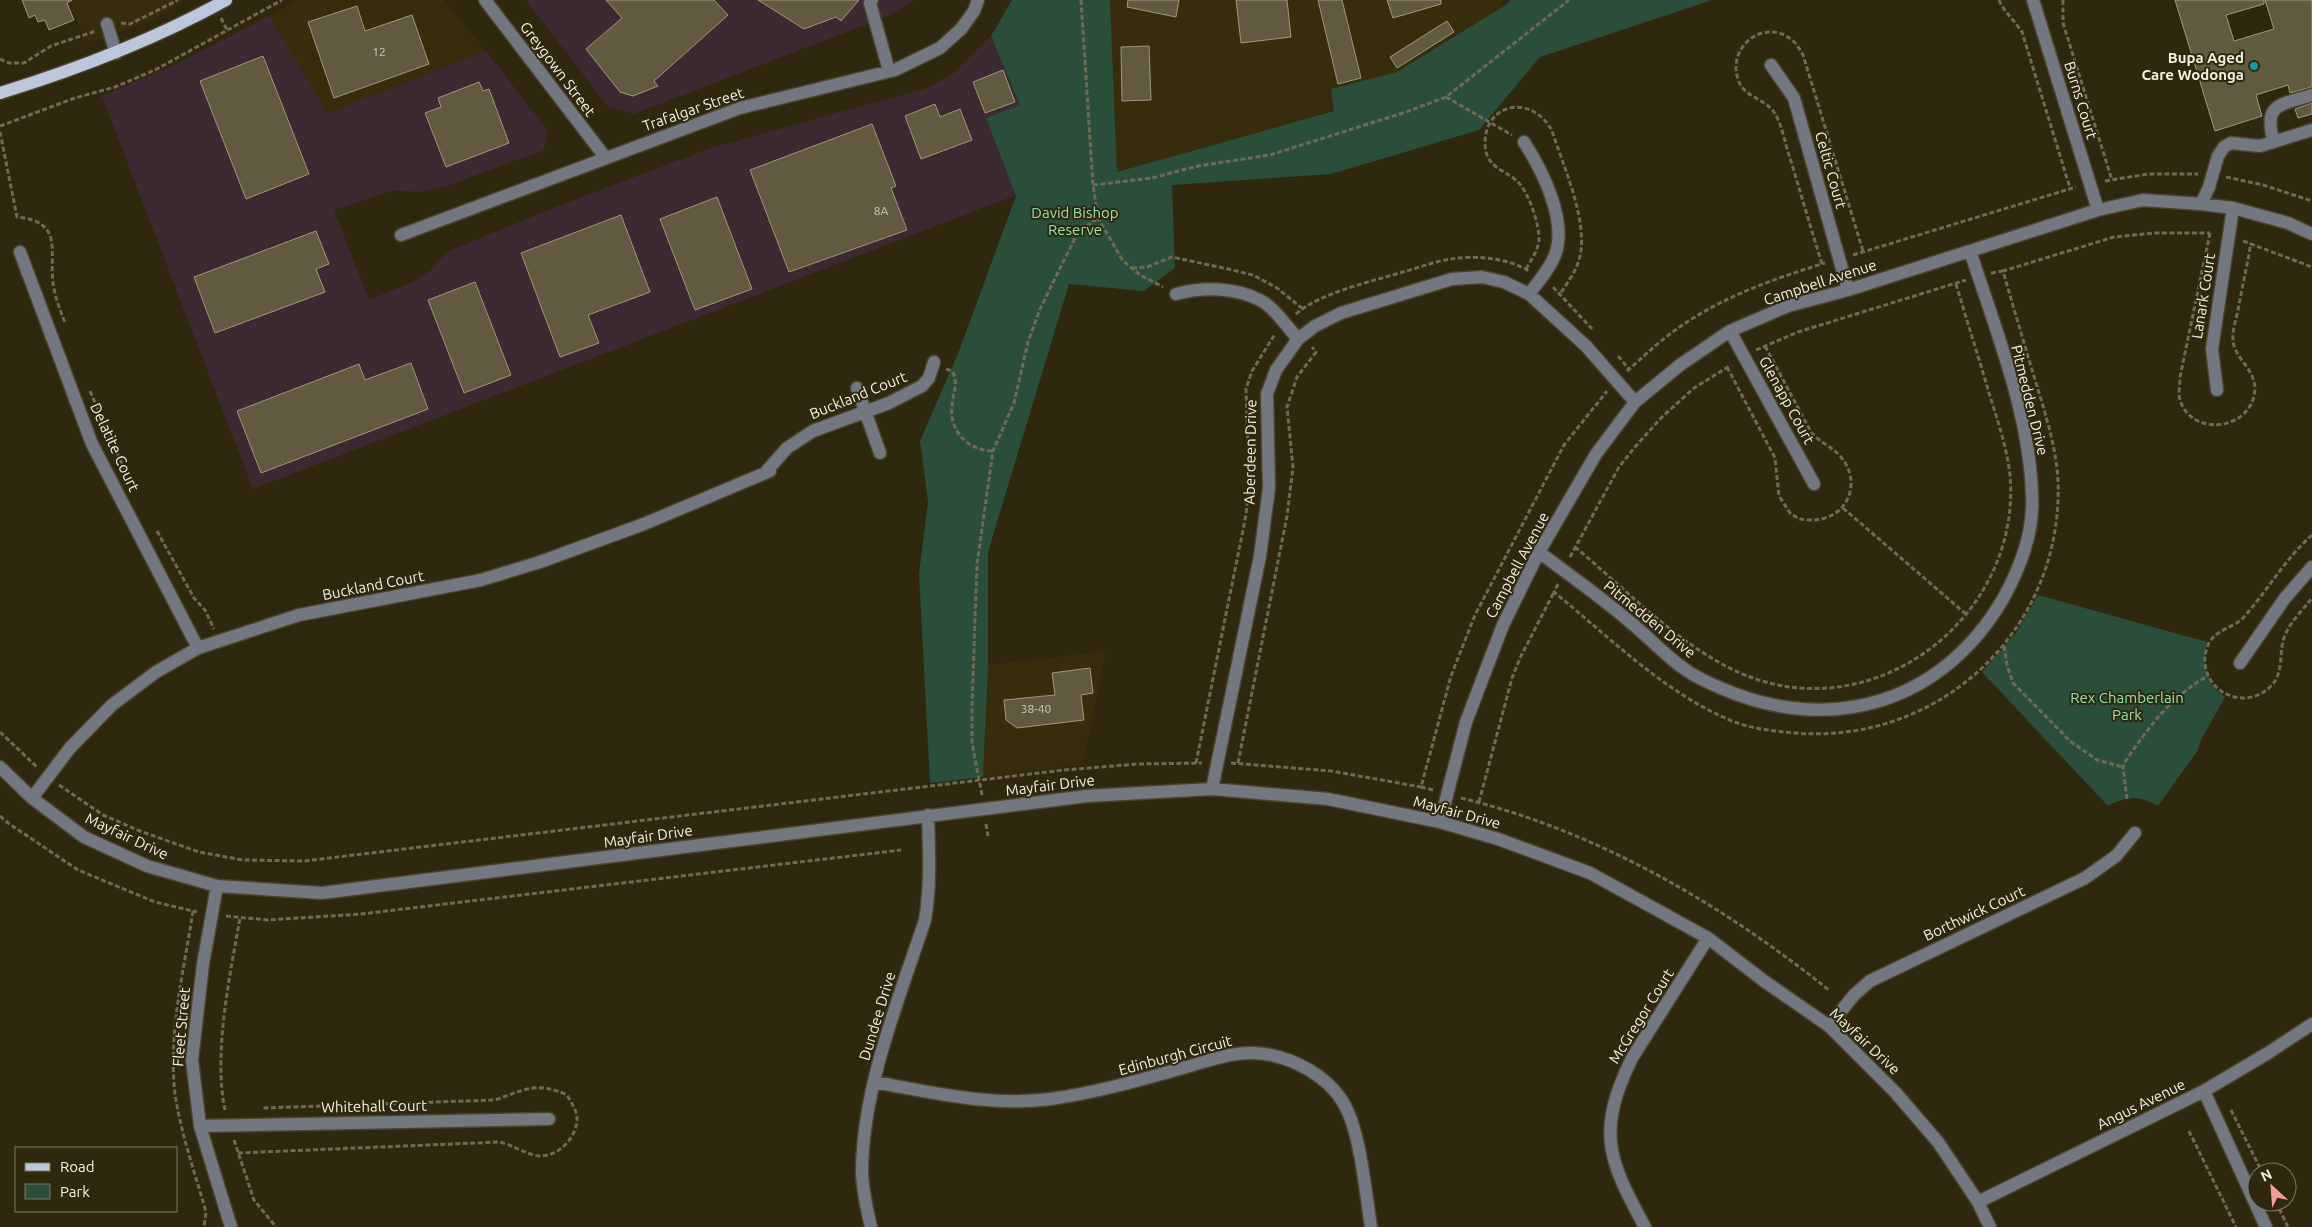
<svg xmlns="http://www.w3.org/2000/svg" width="2312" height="1227" font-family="Ubuntu,sans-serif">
<rect width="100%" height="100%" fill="#2f280f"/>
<!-- built -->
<path fill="#372d0c" d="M68,0H185L149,22L86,43Z
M296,0H444L486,51L328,113L269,16Z
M1110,0H1502L1504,6L1397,72L1331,89L1334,111L1117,172Z
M1106,651L1083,765L983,777L988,665Z"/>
<!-- industrial -->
<path fill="#3c2a32" d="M526,0H914L888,16L634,114L608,107Z
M269,16L328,113L486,51L548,131L544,150L444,187L419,192L394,190L334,210L369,300L413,282L430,271L449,251L556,207L711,148L927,88L953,74L991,36L1021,105L986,118L1016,195L253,489L102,96L172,66Z"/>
<!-- green -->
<path fill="#2a4e3a" d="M1012,0H1110L1117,172L1334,111L1331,89L1397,72L1504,6L1511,0H1712L1540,57L1479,130L1331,174L1172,185L1175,268L1144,291L1069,284L988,552V665L983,777L930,783L919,574L928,502L920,441L959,351L1016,196L986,118L1020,105L991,36Z
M2038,595L2207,642C2202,666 2205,682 2225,697L2201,740L2198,750L2158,806C2139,795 2127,796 2108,806L1982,672L2016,633Z"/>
<!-- building -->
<path fill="#625a40" stroke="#a0987c" d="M22,0H72L67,3L74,20L49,30L45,20L38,22L35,15L29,18Z
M606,0H714L728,15L654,81L658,86L633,96L620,92L586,49L622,18Z
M758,0H859L841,21L836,17L804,29Z
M1128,0H1179L1176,17L1127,7Z
M1236,0H1287L1291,37L1241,43Z
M1318,0H1342L1361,78L1338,84Z
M1387,0H1441V4L1393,18Z
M2175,0H2264V4L2226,15L2234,41L2274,29L2265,0H2312V87L2290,93L2288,85L2256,95L2262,116L2215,131Z
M357,6L365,31L412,15L429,64L334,98L308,22Z
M1447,21L1454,32L1397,68L1390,57Z
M1149,46L1151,100L1122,101L1121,47Z
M263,56L309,174L246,199L200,81Z
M1003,70L1015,102L985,113L973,82Z
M479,82L483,91L489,89L509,143L446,167L425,113L441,107L438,98Z
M2312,103V114L2298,118L2295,109Z
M935,104L940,117L960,109L972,140L921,159L905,116Z
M872,124L896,186L891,188L907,230L789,272L750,170Z
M717,197L752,289L695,310L660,219Z
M621,215L650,292L588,315L599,343L560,357L521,253Z
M316,231L329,264L316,269L325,292L215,333L194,277Z
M475,282L511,375L464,393L428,300Z
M411,363L428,409L261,473L237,411L359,364L365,380Z
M1090,668L1093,693L1081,695L1084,720L1017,728L1006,720L1004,700L1055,695L1052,673Z"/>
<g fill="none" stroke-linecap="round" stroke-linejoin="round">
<!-- minor casing -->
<g stroke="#4b442c" stroke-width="15">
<path id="minor" d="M485,0L605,157
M872,0L870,3L889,71
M2033,0L2098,210
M107,24L116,53
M1771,65L1794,98L1848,290
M1524,142C1542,170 1568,221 1555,255C1550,269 1538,282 1529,294
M2274,142C2262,103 2281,105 2312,95
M2201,204L2209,187L2218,156L2224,147L2231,143L2260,146L2312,130
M401,235L740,108L895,70L940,48L961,29L974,11L978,0
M20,252L92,444L198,648
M1176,294C1203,287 1234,287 1260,300C1275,308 1287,327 1298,339
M1730,331L1814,484
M857,388L880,453
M2217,390L2212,349L2233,208
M765,473L787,448L813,431L889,403L922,386L929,378L934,362
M1539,552C1569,575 1601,597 1630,622C1649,637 1666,657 1686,670C1697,678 1711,684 1723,689C1833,736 1944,702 2004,597C2021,566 2034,531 2032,496C2030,414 1995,328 1970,251
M2240,663L2285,598L2312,567
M0,767L32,798L84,837L147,866L217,886L322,893L1087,796L1212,789L1328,799L1440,822L1498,839L1590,873L1708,938L1764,981L1829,1026L1895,1092L1938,1142L1978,1202L1990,1227
M1212,789L1260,556L1269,488L1267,394L1276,370L1298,339L1315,326L1341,313L1452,279L1482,277L1504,282L1529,294L1586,346L1635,402
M32,798L70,748L112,705L156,672L198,648L299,615L481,580L540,562L644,524L770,471
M1440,822L1466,722L1503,625L1539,552L1596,454L1635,402L1680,365L1730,331L1788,306L1848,290L2098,210L2143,200L2201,204L2233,208L2288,223L2312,234
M217,886L203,964L192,1060L200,1126L231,1227
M1829,1026L1854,995L1870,981L2085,878L2116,856L2135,833
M874,1082C931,1092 992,1107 1050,1099C1094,1093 1137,1081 1179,1069C1203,1063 1228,1052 1253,1053C1290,1054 1333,1077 1348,1112C1361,1141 1366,1195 1371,1227
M2204,1091L2266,1227
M200,1126L549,1119
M1978,1202L2204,1091L2268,1053L2312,1024
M871,1227C867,1210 862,1188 862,1170C863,1086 899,999 925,920C931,885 929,851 928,815
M1645,1227C1608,1159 1596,1132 1632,1058L1708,938"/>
</g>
<!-- major casing -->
<g stroke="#4b442c" stroke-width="15">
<path id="major" d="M0,93C78,69 154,40 226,0"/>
</g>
<!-- path -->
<path stroke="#706a54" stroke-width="3" stroke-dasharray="5 2.5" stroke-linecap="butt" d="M1081,0L1093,185L1098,218L1123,261L1140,275L1163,287
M1999,0C2004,12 2015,21 2022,32L2070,188
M2063,0V23L2112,180
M221,18L227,30
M121,23L130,24L178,0
M0,59L9,63H24L51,46L96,31
M1446,97L1512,135
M0,126L75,98L115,87L155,70L282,0
M0,132L17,217C67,222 47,255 54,289C56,300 61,312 65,323
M2226,177L2263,185L2312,201
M2105,181L2148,174H2198
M1093,185L1152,178L1198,166L1270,155L1406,112L1446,97L1569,0
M2210,233L2180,377C2180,384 2178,393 2180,400C2191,436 2246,431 2254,396C2260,372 2235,360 2233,341C2232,331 2236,320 2238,310C2242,288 2247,266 2251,243
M2243,241L2312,267
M1853,255L2076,187
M1822,264C1811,229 1801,194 1790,158C1785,144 1782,124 1774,112C1764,98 1743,97 1738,79C1727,47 1764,17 1792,40C1797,44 1800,50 1803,55L1863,251
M1132,268L1147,267L1172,257L1228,269L1253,275L1277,288L1303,309
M1526,269C1531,260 1537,252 1539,241C1540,226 1529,192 1517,181C1503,169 1485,167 1485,143C1485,102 1533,94 1552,131C1563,165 1588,220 1580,256C1577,270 1568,282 1560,294
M1991,273L2003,271
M1553,287L1593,330
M1296,314C1321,292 1374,281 1406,271C1421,267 1436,261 1451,259C1475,255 1508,258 1529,271
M1756,350L1798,332L1966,280
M1618,356L1629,369
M1727,367L1775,458L1779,496L1790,513L1799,519C1807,520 1817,521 1825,518C1853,509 1859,477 1840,456C1831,446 1819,442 1811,432L1765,346
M946,369L952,371C959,382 953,393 952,405C949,431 967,450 993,451
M1627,371C1641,359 1655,345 1670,334C1716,299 1770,280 1825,263
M90,391L126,473
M1843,508L1967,615
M157,531L194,598L205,610L214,629
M2312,535C2285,559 2267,591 2244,617C2234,628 2215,629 2208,645C2192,685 2241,716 2271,686C2285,672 2278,651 2285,635C2291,621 2303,610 2312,598
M1575,547C1628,591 1686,653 1750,677C1882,726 2022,612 2010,475C2007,448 1998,422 1990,396C1979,359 1967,321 1956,284
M1570,557L1619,467L1634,448L1662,417L1694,388L1731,365
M1558,584L1554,592C1609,637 1666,694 1732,721C1752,729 1774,731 1795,733C1942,745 2064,627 2058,480C2056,447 2046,416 2037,386C2025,347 2014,309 2003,271L2114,237L2155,233H2210
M2004,646L2007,665L2013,683L2070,741L2097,760L2123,767
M0,732L38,768
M1196,763L1246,515L1249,481L1246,389L1252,371L1275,334
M1231,763L1331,771L1421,787
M1238,763L1287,516L1293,467L1287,407L1297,377L1316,352L1312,347
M59,785L103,815L140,831L199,852L243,860L304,861L1064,770L1138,764L1202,763
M1433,790L1421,787L1451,676L1475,615L1564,445L1607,391
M982,795L972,743V705L977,564L993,451L1014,403L1028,342L1040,309L1078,232L1098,218
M1461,798C1597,831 1722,904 1830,991
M2127,799L2123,767L2125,762C2147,729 2172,695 2208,676
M1479,802L1512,678L1520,658L1554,592
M0,816L8,823L78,870L155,902L197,912
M986,824L988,836
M193,911C184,970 168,1033 175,1094C181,1134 195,1173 206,1212L204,1227
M226,916L268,920L361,914L901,850
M225,1110C213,1053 230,975 240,918
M2231,1110L2262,1172
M2189,1131L2236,1227
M234,1140L254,1200L276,1227
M238,1153L499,1142C514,1145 526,1155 540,1156C560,1156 578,1136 577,1117C576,1109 571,1102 567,1095C537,1081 524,1090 495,1100L263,1108
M2276,1202L2288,1227"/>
<!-- minor -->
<use href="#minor" stroke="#727782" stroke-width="12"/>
<!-- major -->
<use href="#major" stroke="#bcc6dd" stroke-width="12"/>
</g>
<!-- markers -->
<circle fill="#0f9aa8" stroke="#2f280f" stroke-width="2" cx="2254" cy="66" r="5"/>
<g text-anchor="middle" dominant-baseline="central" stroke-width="4" stroke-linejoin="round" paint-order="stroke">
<!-- number labels -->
<g font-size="12" fill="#d0cab9">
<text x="379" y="51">12</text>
<text x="881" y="210">8A</text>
<text x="1036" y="708">38-40</text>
</g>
<!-- poi labels -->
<g font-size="15" font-weight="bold" fill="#f5f0e1" stroke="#2f280f" text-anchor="end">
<text x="2244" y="57">Bupa Aged<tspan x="2244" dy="17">Care Wodonga</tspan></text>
</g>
<!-- street labels -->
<g font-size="15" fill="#f5f0e1" stroke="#2f280f">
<text transform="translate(558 69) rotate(53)">Greygown Street</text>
<text transform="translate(2081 100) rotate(73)">Burns Court</text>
<text transform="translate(693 109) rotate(-19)">Trafalgar Street</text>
<text transform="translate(1831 170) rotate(74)">Celtic Court</text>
<text transform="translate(1820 282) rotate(-18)">Campbell Avenue</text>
<text transform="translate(2203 296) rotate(-81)">Lanark Court</text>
<text transform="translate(858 395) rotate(-22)">Buckland Court</text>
<text transform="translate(1787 400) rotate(61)">Glenapp Court</text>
<text transform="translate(2030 400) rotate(76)">Pitmedden Drive</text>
<text transform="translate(115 447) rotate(65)">Delatite Court</text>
<text transform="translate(1250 452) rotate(-89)">Aberdeen Drive</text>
<text transform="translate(1517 565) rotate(-62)">Campbell Avenue</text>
<text transform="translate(373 585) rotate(-11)">Buckland Court</text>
<text transform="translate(1650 619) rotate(39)">Pitmedden Drive</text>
<text transform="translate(1050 785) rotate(-7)">Mayfair Drive</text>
<text transform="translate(1457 812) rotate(15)">Mayfair Drive</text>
<text transform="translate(127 836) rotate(25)">Mayfair Drive</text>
<text transform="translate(648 836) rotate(-8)">Mayfair Drive</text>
<text transform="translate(1974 913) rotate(-25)">Borthwick Court</text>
<text transform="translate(877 1016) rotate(-73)">Dundee Drive</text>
<text transform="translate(1641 1016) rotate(-58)">McGregor Court</text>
<text transform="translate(181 1027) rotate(-85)">Fleet Street</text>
<text transform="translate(1865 1041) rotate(43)">Mayfair Drive</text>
<text transform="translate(1175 1055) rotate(-15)">Edinburgh Circuit</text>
<text transform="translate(2141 1104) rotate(-26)">Angus Avenue</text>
<text transform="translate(374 1106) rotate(-1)">Whitehall Court</text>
</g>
<!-- park labels -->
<g font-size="15" fill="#91e1b4" stroke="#2f280f">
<text x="1075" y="212">David Bishop<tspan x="1075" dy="17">Reserve</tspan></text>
<text x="2127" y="697">Rex Chamberlain<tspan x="2127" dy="17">Park</tspan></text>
</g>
</g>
<!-- legend -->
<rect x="15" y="1147" width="162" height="65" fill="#2f280f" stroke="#7e7863"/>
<rect x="25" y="1163" width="25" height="8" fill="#bcc6dd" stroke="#7e7863"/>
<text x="60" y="1172" font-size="15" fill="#f5f0e1">Road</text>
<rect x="25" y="1184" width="25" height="15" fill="#2a4e3a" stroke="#7e7863"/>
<text x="60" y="1197" font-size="15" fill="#f5f0e1">Park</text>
<!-- north arrow -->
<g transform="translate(2272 1187) rotate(334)"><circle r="24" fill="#2f280f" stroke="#7e7863"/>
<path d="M0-4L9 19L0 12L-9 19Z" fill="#f59b9d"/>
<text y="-8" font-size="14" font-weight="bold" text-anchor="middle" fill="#f5f0e1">N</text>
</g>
</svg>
